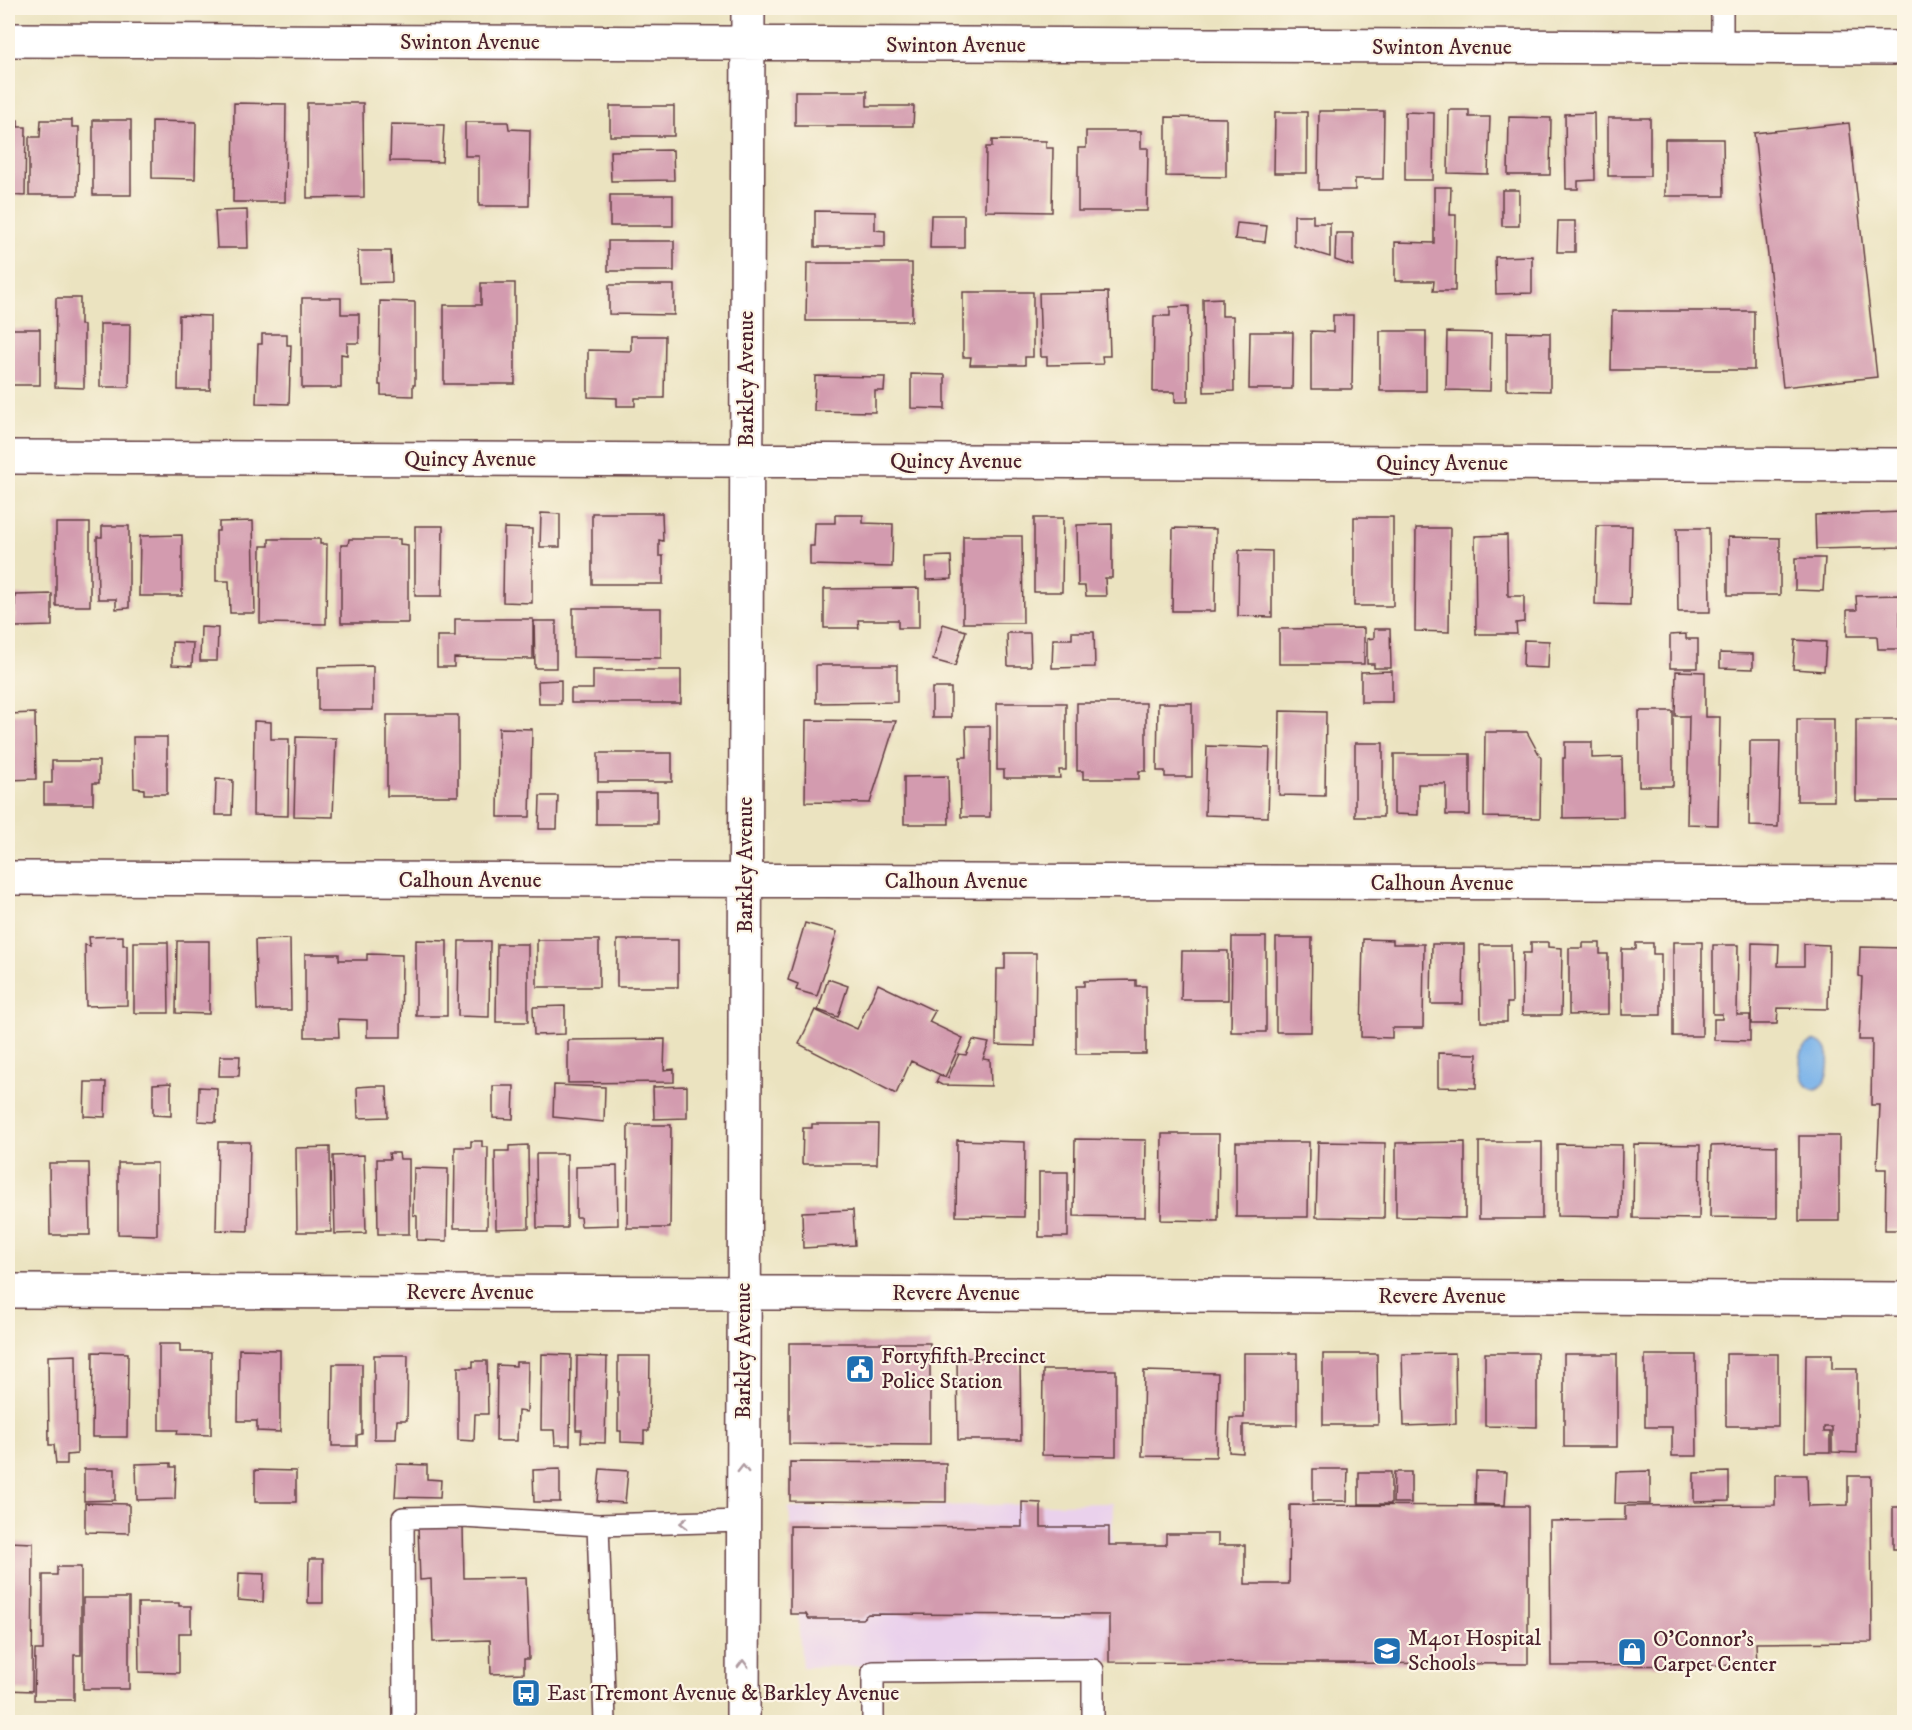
<svg xmlns="http://www.w3.org/2000/svg" width="1912" height="1730" font-family="'IM FELL DW Pica',serif">
<rect width="100%" height="100%" fill="#fcf5e5"/>
<filter id="ink" filterUnits="userSpaceOnUse"><feTurbulence type="fractalNoise" baseFrequency=".0167" numOctaves="2"/><feDisplacementMap in="SourceGraphic" scale="12" xChannelSelector="R" yChannelSelector="G"/><feConvolveMatrix kernelMatrix="1 2 1 2 8 2 1 2 1" color-interpolation-filters="sRGB"/></filter>
<filter id="wash" filterUnits="userSpaceOnUse"><feTurbulence type="fractalNoise" baseFrequency=".008" numOctaves="4" result="noise"/><feDisplacementMap in="SourceGraphic" scale="24" xChannelSelector="R" yChannelSelector="G"/><feGaussianBlur stdDeviation="1.35" result="paint"/><feColorMatrix in="noise" values="0 0 0 0 0 0 0 0 0 0 0 0 0 0 0 0 0 1.4 0 .05"/><feComposite in="paint" operator="in"/></filter>
<g filter="url(#wash)">
<rect width="100%" height="100%" fill="#ebe3c0"/>
<!-- built -->
<path fill="#ead1ec" d="M1113,1503L1109,1662L802,1667L789,1508Z"/>
<!-- water -->
<path fill="#79b2e9" stroke="#62688a" stroke-width="1.5" d="M1814,1041C1819,1043 1824,1044 1826,1048C1831,1057 1829,1088 1815,1089C1799,1089 1798,1060 1803,1049C1805,1045 1810,1043 1814,1041Z"/>
<g id="blocks">
<!-- building -->
<path fill="#d39baf" d="M795,91H867V106H914L913,126H795Z
M234,103L286,104L285,202H233Z
M307,103H363L364,197L307,198Z
M610,106H674V136H610Z
M1449,110H1469V117H1490L1488,174L1448,173Z
M1319,111H1384L1383,179H1355V190H1318Z
M1275,112H1307V173H1274Z
M1405,112L1434,113L1433,180H1405Z
M1594,113L1595,180L1578,181V189H1566L1565,114Z
M1166,117L1226,118V177L1166,176Z
M1509,117L1551,118L1550,175H1508Z
M1608,118H1650V176H1608Z
M8,120H18V127H26L25,196L8,195Z
M41,120H72V127H79L78,195H29V137H40Z
M93,120H131V195H93Z
M152,121L196,122L195,179L152,178Z
M465,122H508L509,129L530,130L529,206H479V156H465Z
M1849,123L1877,377L1783,387L1754,133Z
M391,124L444,125L442,162L390,161Z
M1086,131H1141V148H1148L1147,211H1078V148H1086Z
M1665,139H1723L1724,196H1665Z
M992,140L1046,141V148H1053L1052,212L985,211L986,147H992Z
M673,150L674,180L611,181L610,151Z
M1434,187H1451L1450,215H1456L1455,291H1433L1434,281H1395V242L1434,243Z
M1502,190H1519V226H1502Z
M610,195H673V226H610Z
M247,210L248,248H217L215,211Z
M815,211L875,212V230L885,231V247H815Z
M931,215H964V248H930Z
M1294,215H1313V223H1330V257L1294,246Z
M1558,221H1575V252H1557Z
M1237,223L1267,226L1265,242L1235,239Z
M1336,233H1353V266L1335,260Z
M608,241H674V271H608Z
M358,251H391L392,282L359,283Z
M1532,256V293L1496,294L1495,257Z
M807,263H912V321H806Z
M481,283H515V384H444V305H481Z
M609,285H674V315L609,314Z
M963,292H1033V357H1025V365H970L971,357H963Z
M1108,292L1110,356H1102L1103,364L1047,365V357H1041L1039,293Z
M56,298H80V325H84V388L55,387Z
M302,298H341V314H359V343H347V355L341,354V388H302Z
M1222,298V316H1233L1234,391L1204,392L1203,299Z
M380,301L415,302V385H413V396L381,395V385H379Z
M1189,306L1188,402H1175V392H1153L1154,316H1170V307Z
M1612,311H1754V370H1611Z
M179,315L210,316V390H178Z
M1333,315H1353L1352,389H1311V331L1333,332Z
M100,324H130L129,387H100Z
M8,329H40V385H8Z
M1380,331H1426V391H1380Z
M1250,332H1293L1292,389H1249Z
M1447,332L1491,333L1490,391L1446,390Z
M1507,332L1550,333V391L1507,390Z
M262,334H287V345H291L289,404L256,403L258,344H262Z
M631,336H665L664,398H635V406H617V398L588,397V350L631,351Z
M911,374L945,375V409L911,408Z
M815,376L885,377L884,391H875V412L814,411Z
M1904,512V547L1816,549L1815,515Z
M541,513L560,514V547H540Z
M592,513H662L663,541L659,540V556H663V584H592Z
M835,515H863V523L893,524L892,567L810,565V546H814L815,523H835Z
M1354,517H1393V606H1354Z
M1034,518H1063L1062,592H1034Z
M253,521L255,613H230L229,581H216V531H219V522Z
M56,523H90V606H56Z
M1112,524V578H1105L1106,596H1086L1085,586H1078L1077,525Z
M102,526H129V608L116,609V599H98L97,537H102Z
M415,526H443L442,596H415Z
M1597,526H1632L1630,605L1595,604Z
M504,528L532,529V603L503,602Z
M1173,528L1216,529L1215,611H1172Z
M1416,528H1450L1449,632L1415,631Z
M1677,528H1709L1710,612H1678Z
M182,535V596H139L140,536Z
M1507,535L1508,596H1524V622L1516,623L1517,634H1476L1475,536Z
M963,536H1022L1023,623H963Z
M1728,537L1780,538V595H1728Z
M269,539H320V544H327L326,624L260,623L261,546H269Z
M349,539H400V544L408,545V623H341V545H348Z
M1239,550L1272,551V617L1238,616Z
M951,556L952,579L926,580V557Z
M1795,558H1825L1823,591L1795,590Z
M919,588V628H898V620H858L859,628H824V589Z
M52,594V626L15,627V595Z
M1900,595V626H1904V649H1878L1877,636H1847V610H1857L1856,596Z
M573,608H661V658L573,657Z
M455,619H533V659L454,658V667H437V636H455Z
M534,621H556V668H535Z
M943,624L966,631L955,666L933,660Z
M201,627L218,628L217,661H200Z
M1364,628V664H1279V629Z
M1374,629H1390L1391,668H1374V664H1367V639L1374,638Z
M1072,632H1094L1095,667L1052,668L1053,639H1072Z
M1007,633H1030L1031,666H1008Z
M1686,634V639H1698V668H1670V635Z
M1524,640L1549,641L1548,668L1523,667Z
M1795,640L1826,642L1824,671L1793,669Z
M172,642L193,643L192,666L172,665Z
M1720,653L1753,654V669L1720,668Z
M816,665H897V702L816,703Z
M373,666V710H318V667Z
M593,670H681V703H571V689H593Z
M1392,671V702H1361V672Z
M1676,671L1705,672V717H1720L1718,825L1687,824L1689,716H1675Z
M561,680V704H539L538,681Z
M932,688H951V718H932Z
M997,703H1066V770H1059L1060,778H1004V770H997Z
M1077,703H1146V771H1139V779H1083V771H1077Z
M1158,703H1192V777H1165V771H1157Z
M1280,711L1326,712L1325,796L1279,795Z
M1639,711H1673V786H1639Z
M35,713L36,779L8,780V714Z
M387,715H458V796H387Z
M1797,719H1834V801H1797Z
M1856,719H1904V801H1856Z
M806,720L896,721L870,803L805,802Z
M254,721L271,722V739H289L288,816L253,815Z
M966,726H990V817H961L960,757H967Z
M499,728L532,729L530,817H498Z
M1485,732H1527L1541,758L1540,818L1484,817Z
M133,737H167V794H144V789L134,788Z
M296,737L336,738L333,817L294,816Z
M1750,741H1780L1778,827L1749,826Z
M1565,742H1592V758L1622,757L1623,817L1563,818V758H1565Z
M1355,743H1383V817H1355Z
M1207,746L1270,748L1268,817L1205,815Z
M598,753H672V782H598Z
M1394,754H1470V815H1446V784H1418V815L1394,814Z
M52,761H99V783H93V804H44V783H52Z
M948,776L949,824H904V777Z
M216,779L233,780L232,815H215Z
M596,792H657V824H596Z
M540,796H558L557,829H539Z
M805,923L837,932L817,996L796,990L798,984L788,980Z
M123,936V945H127V1005L86,1006L85,945L90,946L89,937Z
M1232,937H1266V1032H1231Z
M1276,938H1312L1311,1032H1276Z
M290,939L291,1010H257L255,940Z
M1363,939L1393,940V944H1424L1423,1028H1392V1038L1361,1037Z
M416,940L447,941V1016H416Z
M537,940H599V987H537Z
M617,940H678V987H617Z
M177,941H209V1014L176,1013Z
M459,941H490L489,1017L458,1016Z
M134,942H168L169,1013H134Z
M1531,942H1548V947L1562,948L1561,1015H1522L1523,953H1531Z
M1673,942H1702V1036H1673Z
M1583,943H1600V954H1608V1014L1569,1015V948H1583Z
M1636,943H1653V954H1661V1015H1622V949H1636Z
M1752,943L1779,944L1778,966H1804V944L1829,945L1828,1009L1778,1008L1777,1024H1751Z
M497,944H528V1022H496Z
M1432,944H1464L1463,1004H1431Z
M1480,945H1511L1512,1003H1507V1022H1481Z
M1713,945H1738L1737,1015H1750V1041L1714,1040V1019H1722V1014H1713Z
M1860,947L1904,948V1230H1885L1886,1169H1877L1880,1105H1871L1872,1040H1859L1862,977L1859,976Z
M1182,951H1228V1000H1181Z
M1005,953H1036L1035,1046L996,1045L997,969H1005Z
M305,954H339V960H367V954L402,955L401,1037H367V1020L338,1019L339,1037H305Z
M828,979L848,986L838,1017L818,1010Z
M1136,980V986H1146V1054H1076V986H1084V981Z
M878,984L935,1011L929,1022L963,1038L945,1077L911,1061L896,1094L799,1044L815,1010L857,1029Z
M565,1006V1034L534,1035L533,1007Z
M665,1039L664,1070L674,1069V1082L568,1083V1040Z
M973,1040L989,1043L983,1059L990,1060L991,1086L942,1085L936,1082L939,1076L948,1078L959,1054L966,1055Z
M1438,1053L1477,1054L1476,1088L1438,1087Z
M220,1056H240L239,1076H219Z
M85,1082H106L105,1117L84,1116Z
M171,1083V1116L153,1115V1084Z
M554,1085L605,1087L604,1122L553,1117Z
M372,1086H387L388,1117L358,1118L357,1087Z
M493,1086H514L513,1119L493,1118Z
M687,1086V1118L654,1119L653,1087Z
M199,1087L217,1088L216,1122L198,1121Z
M812,1124H878L877,1164H802L803,1128H812Z
M628,1125H671L670,1228H627Z
M1162,1134H1219L1218,1221L1161,1220Z
M1799,1136H1839V1221H1799Z
M1075,1139L1146,1140L1145,1217L1074,1216Z
M957,1140L1025,1142L1024,1217L956,1216Z
M471,1141H482V1147H488L487,1228H454L455,1147H471Z
M218,1142H250L248,1231L216,1230Z
M1236,1142H1309L1308,1217H1236Z
M1318,1142L1385,1143L1384,1218L1316,1217Z
M1465,1142V1218L1396,1217V1143Z
M1479,1142H1542V1219H1479Z
M1557,1144L1622,1145L1621,1217L1557,1216Z
M1634,1144L1700,1145L1699,1219L1633,1218Z
M528,1145L529,1228L496,1229L495,1151H509V1146Z
M1743,1145L1777,1146V1218L1710,1217L1711,1146Z
M330,1147L331,1232H297L296,1148Z
M389,1153H399L400,1159H409V1234H378L377,1159H390Z
M536,1154H567V1228H537Z
M364,1155L366,1233L335,1234L333,1156Z
M49,1163H89L90,1235H50Z
M118,1163H157V1235L118,1234Z
M617,1166L618,1225L581,1226L580,1217H576V1167Z
M414,1168L448,1169L447,1241L417,1240V1216L413,1215Z
M1039,1172H1068V1237H1039Z
M853,1210L855,1245L803,1248L802,1212Z
M789,1343H930V1445L789,1444Z
M159,1344H180V1352H211V1435L177,1434L178,1430H159Z
M239,1349L280,1350V1432L257,1431V1421H238Z
M93,1352L128,1353L127,1437H92Z
M1244,1353H1297V1425H1243V1453L1229,1452L1230,1418H1244Z
M1455,1353L1456,1424L1404,1426L1402,1354Z
M1485,1353H1537V1427L1485,1426Z
M542,1354L571,1355L570,1445H555L554,1430H541Z
M1323,1354H1377L1378,1425H1323Z
M1564,1354H1617V1447H1564Z
M1726,1354H1778V1426H1726Z
M1806,1354H1832V1369H1857V1453L1832,1452V1427H1824V1432H1830V1452H1805Z
M76,1355L77,1454L67,1455V1464H56L54,1445H49L48,1356Z
M374,1355H408L407,1420H397L396,1439H374Z
M1645,1355H1696L1697,1456H1672V1427H1645Z
M577,1356L607,1357L605,1443L581,1442L582,1430H576Z
M618,1356H650L649,1431H644V1443L621,1442V1431H618Z
M1020,1357L1021,1440H958L957,1358Z
M473,1361H487L488,1414H475L474,1441L458,1440V1367H473Z
M516,1362H528L527,1412L518,1411L517,1441H496L497,1365L516,1366Z
M333,1364H362V1434L357,1435V1446H332Z
M1043,1370H1116V1456L1042,1455Z
M1144,1371L1218,1373L1216,1457L1142,1456Z
M790,1462L946,1463V1502L790,1501Z
M171,1463V1467H176L175,1499L137,1500L136,1464Z
M397,1464L427,1465V1479L441,1480L440,1498L395,1497Z
M84,1469H115V1500L84,1501Z
M560,1469V1502H534L533,1470Z
M600,1469L628,1471L625,1503L597,1501Z
M1313,1469H1348L1347,1501H1313Z
M255,1470L296,1471V1502H255Z
M1476,1471L1507,1472L1505,1505L1475,1504Z
M1650,1471V1504L1615,1503L1616,1472Z
M1359,1472H1391V1504H1359Z
M1394,1472H1411V1503H1393Z
M1729,1472V1501L1694,1502V1473Z
M1775,1475H1807L1808,1506L1848,1505V1476H1871L1872,1642L1756,1643L1757,1665L1551,1666L1550,1521L1625,1520V1506L1775,1505Z
M1022,1502L1041,1503V1527H1109V1545H1166V1534H1218V1545H1245V1584H1289L1290,1505L1528,1506V1664L1109,1662V1615L868,1614L862,1619H809L806,1614H790V1526L1022,1527Z
M85,1503L129,1504V1533L85,1532Z
M1893,1507H1904V1549H1893Z
M463,1526L464,1578L526,1577L529,1659H524V1673L491,1674L490,1640L433,1642L431,1579L420,1580L418,1527Z
M8,1542L33,1543L32,1691L8,1690Z
M309,1559H323V1603H308Z
M57,1567H81V1655H74V1700H34L35,1650H43V1575H57Z
M239,1573L264,1574L263,1602L238,1600Z
M83,1598H129V1689H83Z
M138,1603H179V1606H191V1633H179V1673L139,1672Z"/>
</g>
</g>
<g filter="url(#ink)">
<use href="#blocks" fill-opacity="0" stroke="#623c41" stroke-width="1.5"/>
<g fill="none" stroke-linecap="round" stroke-linejoin="round">
<!-- lane casing -->
<g stroke="#623c41" stroke-width="24">
<path id="lane" d="M1722,8V48
M598,1525L605,1722
M404,1722L403,1518L463,1517L598,1525L743,1521
M873,1722V1672L1093,1670V1722"/>
</g>
<!-- street casing -->
<g stroke="#623c41" stroke-width="36">
<path id="street" d="M8,40L1904,48
M8,457L1904,465
M8,878L1904,884
M8,1291L812,1293L1904,1299
M743,1722L748,8"/>
</g>
<!-- lane -->
<use href="#lane" stroke="#fff" stroke-width="21"/>
<!-- street -->
<use href="#street" stroke="#fff" stroke-width="33"/>
</g>
<!-- one-way arrows -->
<defs><path id="oneway-chevron" d="M-2-3.5L2.5 0L-2 3.5" fill="none" stroke-width="1.6" stroke-linecap="round" stroke-linejoin="round" transform="scale(1.5)"/></defs>
<g stroke="#ae9aa0">
<use href="#oneway-chevron" transform="translate(743 1469) rotate(-90)"/>
<use href="#oneway-chevron" transform="translate(684 1523) rotate(179)"/>
<use href="#oneway-chevron" transform="translate(743 1664) rotate(-90)"/>
</g>
</g>
<!-- icons -->
<defs>
<g id="civic-square" transform="scale(1.5)"><rect x="-9" y="-9" width="18" height="18" rx="4" fill="#1f6fb2" stroke="#fcf5e5"/><path d="M-.6-6.5H3V-4.5H.6V-3L4-1V1h2V6H-6V1h2V-1L-.6-3ZM-1.2 2.5V6h2.4V2.5Z" fill="#fff"/></g>
<g id="school-square" transform="scale(1.5)"><rect x="-9" y="-9" width="18" height="18" rx="4" fill="#1f6fb2" stroke="#fcf5e5"/><path d="M0-5L7-2L0 1L-7-2ZM-4 1L0 2.5L4 1V4Q0 6-4 4Z" fill="#fff"/></g>
<g id="shop-square" transform="scale(1.5)"><rect x="-9" y="-9" width="18" height="18" rx="4" fill="#1f6fb2" stroke="#fcf5e5"/><path d="M-5-2.5h2.3a2.7 3.5 0 0 1 5.4 0H5L5.5 6h-11ZM-1.5-2.5h3a1.5 2.3 0 0 0-3 0Z" fill="#fff"/></g>
<g id="bus-square" transform="scale(1.5)"><rect x="-9" y="-9" width="18" height="18" rx="4" fill="#1f6fb2" stroke="#fcf5e5"/><path d="M-5-6H5V4H4V6H2V4H-2V6H-4V4H-5ZM-3.5-4V0h7V-4ZM-3.5 1.2v1.5H-2V1.2ZM2 1.2v1.5H3.5V1.2Z" fill="#fff"/></g>
</defs>
<g fill-rule="evenodd">
<use href="#civic-square" x="860" y="1369"/>
<use href="#school-square" x="1387" y="1651"/>
<use href="#shop-square" x="1632" y="1652"/>
<use href="#bus-square" x="526" y="1693"/>
</g>
<g text-anchor="middle" dominant-baseline="central" stroke-width="4.5" stroke-linejoin="round" paint-order="stroke">
<!-- street labels -->
<g font-size="22" fill="#4a1f2b" stroke="#fcf5e5">
<text x="470" y="42">Swinton Avenue</text>
<text x="956" y="45">Swinton Avenue</text>
<text x="1442" y="47">Swinton Avenue</text>
<text transform="translate(746 379) rotate(-90)">Barkley Avenue</text>
<text x="470" y="459">Quincy Avenue</text>
<text x="956" y="461">Quincy Avenue</text>
<text x="1442" y="463">Quincy Avenue</text>
<text transform="translate(745 865) rotate(-90)">Barkley Avenue</text>
<text x="470" y="880">Calhoun Avenue</text>
<text x="956" y="881">Calhoun Avenue</text>
<text x="1442" y="883">Calhoun Avenue</text>
<text x="470" y="1292">Revere Avenue</text>
<text x="956" y="1293">Revere Avenue</text>
<text x="1442" y="1296">Revere Avenue</text>
<text transform="translate(743 1351) rotate(-90)">Barkley Avenue</text>
</g>
<!-- poi labels -->
<g font-size="22" fill="#4a1f2b" stroke="#fcf5e5" text-anchor="start">
<text x="881" y="1356">Fortyfifth Precinct<tspan x="881" dy="25">Police Station</tspan></text>
<text x="1408" y="1638">M401 Hospital<tspan x="1408" dy="25">Schools</tspan></text>
<text x="1653" y="1639">O'Connor's<tspan x="1653" dy="25">Carpet Center</tspan></text>
<text x="547" y="1693">East Tremont Avenue &amp; Barkley Avenue</text>
</g>
</g>
<!-- margin -->
<rect width="1912" height="1730" fill="none" stroke="#fcf5e5" stroke-width="30"/>
</svg>
